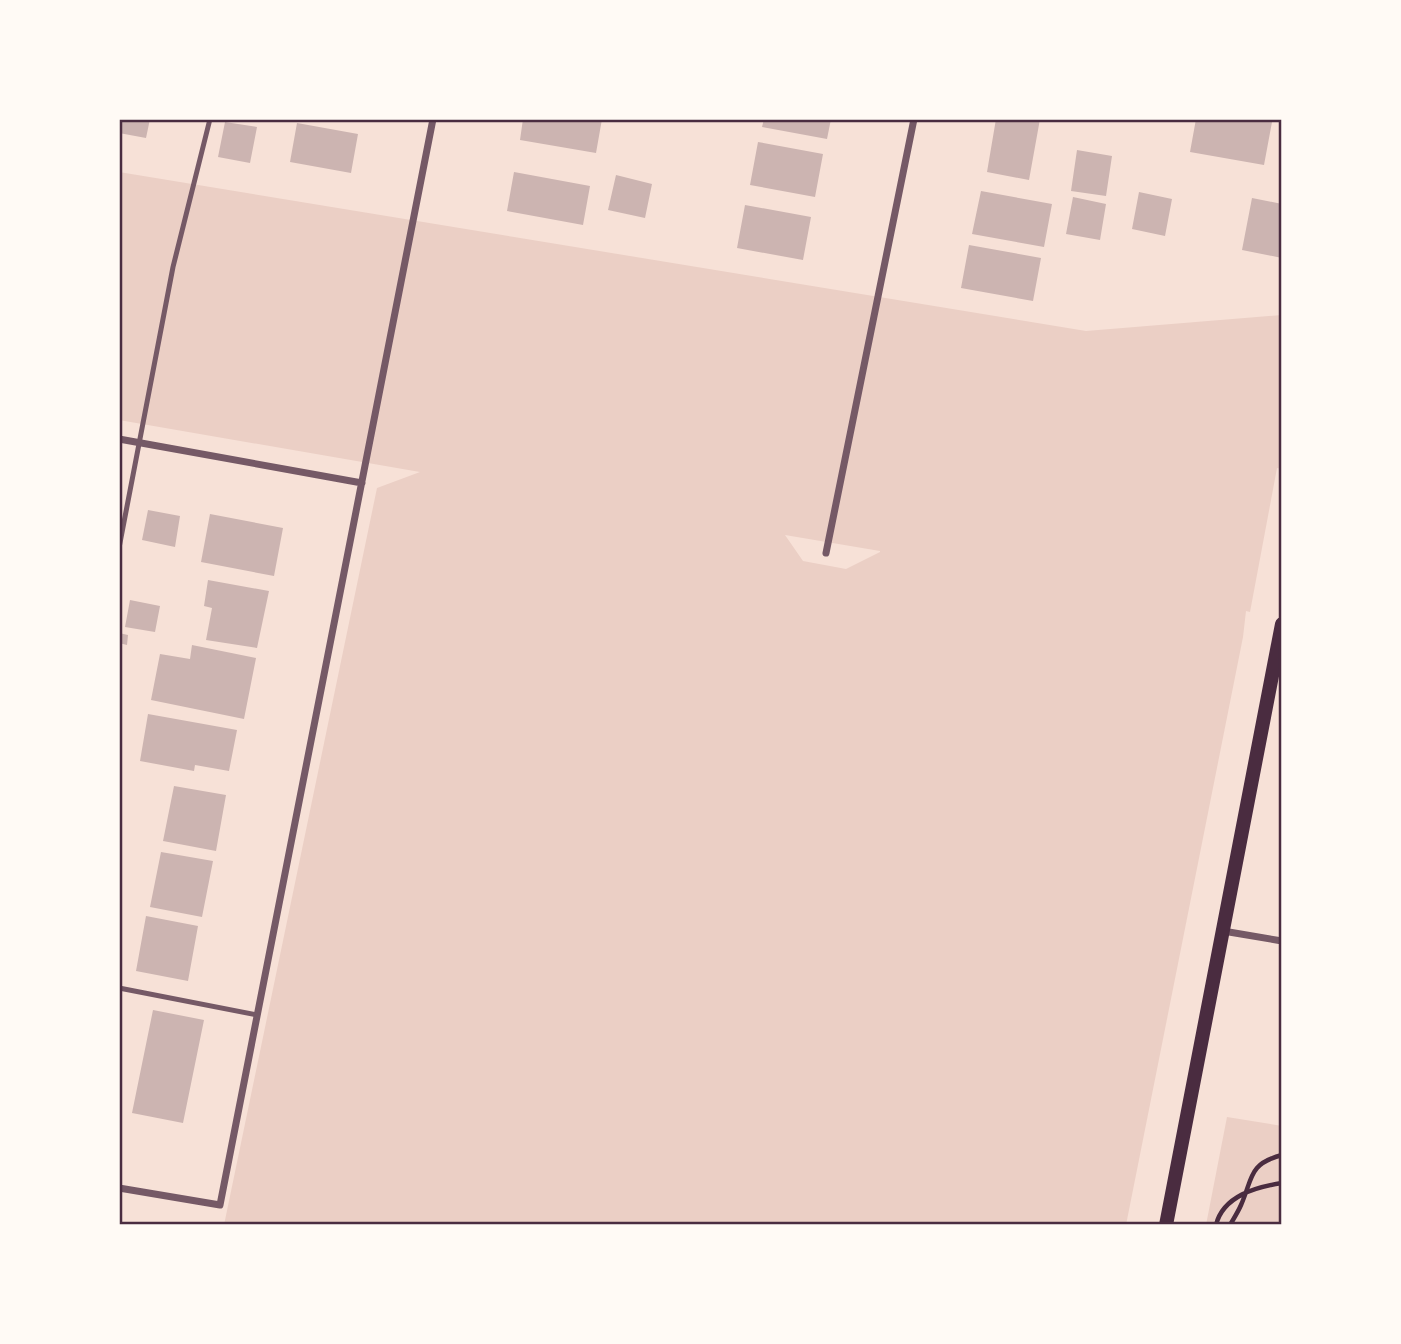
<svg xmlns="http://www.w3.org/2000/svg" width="1401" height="1344" font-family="'Alegreya Sans',sans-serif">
<rect width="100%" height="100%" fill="#f7e1d7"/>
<!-- green -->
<path fill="#ebcfc5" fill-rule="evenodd" d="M119,172L1086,331L1282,315V469L1277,468L1250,612L1246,611L1243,637L1126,1225H224L377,488L420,472L119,420ZM785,535L880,551V552L846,569L803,561Z
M1227,1117L1282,1126V1225H1206Z"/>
<!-- building -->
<path fill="#ccb4b1" d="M119,119H150L146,138L119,133Z
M523,119H602L596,153L520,140Z
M764,119H831L827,139L762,127Z
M996,119H1040L1029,180L987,172Z
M1196,119H1254L1272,122L1264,165L1190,152Z
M225,122L257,127L250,163L218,157Z
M297,123L358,134L351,173L290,162Z
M758,142L823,154L815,197L750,185Z
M1077,150L1112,156L1106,196L1071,191Z
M514,172L590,186L583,225L507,211Z
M616,175L652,184L645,218L608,210Z
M981,191L1052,204L1044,247L972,234Z
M1139,192L1172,199L1165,236L1132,229Z
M1073,197L1106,204L1100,240L1066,234Z
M1252,198L1282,204V258L1242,250Z
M745,205L811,217L803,260L737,248Z
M969,245L1041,258L1033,301L961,288Z
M148,510L180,516L175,547L142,540Z
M210,514L283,528L274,576L201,562Z
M208,580L269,591L257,648L206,640L212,608L204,606Z
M130,600L160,606L155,632L125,627Z
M119,633L128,635L127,645L119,643Z
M192,645L256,658L244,719L151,700L160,654L190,659Z
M148,714L237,730L229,771L195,765L194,771L140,761Z
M174,786L226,795L216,851L163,841Z
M161,852L213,861L202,917L150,907Z
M146,916L198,926L188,981L136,971Z
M153,1010L204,1020L183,1123L132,1113Z"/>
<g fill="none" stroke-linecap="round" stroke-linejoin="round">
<!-- path -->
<path stroke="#4a2c40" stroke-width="4.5" d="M1216,1225C1223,1196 1256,1187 1282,1183
M1230,1225C1234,1218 1238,1212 1241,1205C1253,1178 1248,1164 1282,1155"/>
<!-- service -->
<path stroke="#755966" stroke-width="5" d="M119,548L173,267L210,119
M119,988L257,1015"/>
<!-- minor -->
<path stroke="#755966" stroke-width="7" d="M119,439L362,483
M826,553L914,119
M1223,931L1282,941
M119,1188L220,1205L433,119"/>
<!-- secondary -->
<path stroke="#4a2c40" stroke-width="14" d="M1166,1225L1282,624"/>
</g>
<!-- border -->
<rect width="1401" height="1344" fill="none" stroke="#fffaf5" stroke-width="242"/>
<rect x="121" y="121" width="1159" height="1102" fill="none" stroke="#4a2c40" stroke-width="2.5"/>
</svg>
